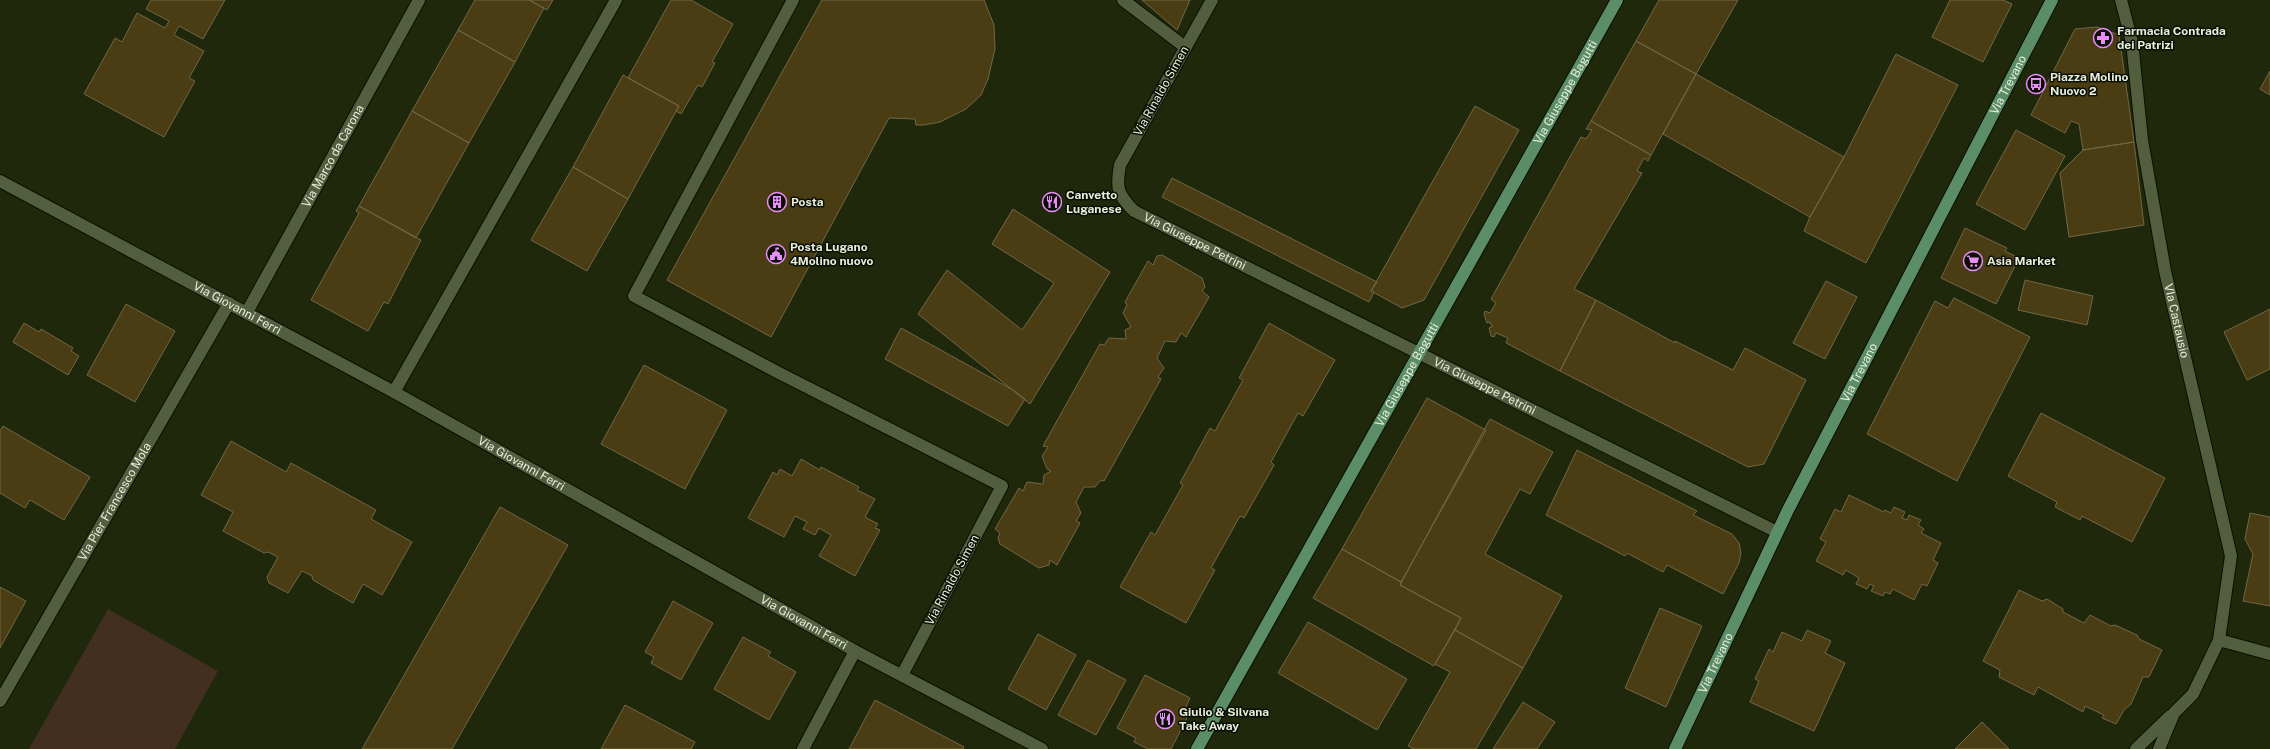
<svg xmlns="http://www.w3.org/2000/svg" width="2270" height="749" font-family="'Public Sans',sans-serif">
<rect width="100%" height="100%" fill="#1f280b"/>
<!-- green -->
<path fill="#422f20" d="M108,609L218,671L175,749H29Z"/>
<!-- building -->
<path fill="#4a3d13" stroke="#726747" d="M151,0H225L203,39L179,26L174,35L204,51L189,78L195,81L164,137L84,94L115,38L122,42L137,13L165,28L169,21L146,9Z
M475,0H529L544,8L515,62L458,30Z
M529,0H553L547,10Z
M671,0H691L733,24L712,62L715,63L702,87L698,85L681,114L676,111L679,106L628,78Z
M822,0H984L994,25L995,49L988,79L981,95L966,109L940,122L924,125H916L915,119L889,118L771,337L667,280Z
M1142,0H1190L1177,30Z
M1659,0H1738L1696,74L1636,41Z
M1950,0H2003L2012,4L1983,62L1932,37Z
M2097,27L2119,35L2134,142L2083,150L2079,124L2071,121L2065,133L2031,115L2075,29Z
M458,30L515,62L469,143L412,111Z
M1636,41L1696,74L1651,155L1591,121Z
M1896,54L1958,85L1866,263L1804,231L1810,217L1844,157Z
M2270,71V95L2260,89Z
M1696,74L1844,157L1810,217L1663,134Z
M623,75L679,106L628,199L573,167Z
M1475,106L1519,130L1424,300L1402,308L1371,291Z
M412,111L469,143L416,238L359,206Z
M1591,121L1651,155L1648,161L1644,158L1637,171L1642,173L1574,289L1596,300L1560,371L1506,343L1508,338L1496,333L1494,337L1491,336L1489,328L1492,327L1490,322L1487,323L1484,314L1485,311L1490,313L1496,303L1491,299L1581,137L1586,139L1592,130L1586,129Z
M2016,130L2065,156L2025,230L1976,204Z
M2134,142L2144,225L2069,237L2060,173L2083,150Z
M573,167L628,199L587,271L531,240Z
M1172,178L1377,282L1371,291L1374,292L1369,302L1162,197Z
M359,206L421,240L388,304L384,302L368,331L311,300L359,213L356,211Z
M1013,209L1110,272L1030,404L918,314L947,270L1022,330L1054,283L992,244Z
M1965,228L2007,248L2005,251L2019,258L1996,304L1941,278Z
M1162,255L1202,278L1205,287L1202,291L1209,297L1186,337L1181,333L1176,342L1165,341L1157,358L1164,368L1158,377L1161,379L1104,481L1101,480L1095,487H1084L1076,502L1081,513L1076,521L1080,523L1057,565L1050,560L1049,565L1039,568L1000,544L998,538L1000,533L995,529L1019,488L1023,491L1027,482L1043,484L1044,475L1051,471L1047,469L1042,456L1048,447L1043,446L1100,344L1104,345L1109,338L1126,339L1125,330L1131,327L1123,313L1127,305L1125,302L1148,261L1153,265L1157,256Z
M2025,280L2093,296L2087,325L2018,310Z
M1826,281L1857,297L1825,359L1793,343Z
M1954,298L2030,337L1957,481L1867,434L1935,301L1948,308Z
M1596,300L1675,343V341L1733,370L1745,348L1806,380L1764,464L1748,467L1560,371Z
M126,304L175,331L135,402L87,375Z
M2270,309V369L2247,380L2224,332Z
M24,323L39,332L41,329L73,348L71,351L79,356L68,375L13,342Z
M1269,323L1335,360L1303,416L1298,413L1271,462L1274,465L1244,518L1240,516L1211,568L1215,570L1186,623L1120,587L1151,532L1155,535L1183,485L1180,483L1210,428L1215,431L1243,380L1239,378Z
M901,328L1013,390L1025,399L1008,426L885,359Z
M644,365L727,410L685,489L601,444Z
M1427,398L1486,430L1401,582L1342,549Z
M2041,413L2165,478L2132,542L2082,516L2080,520L2055,507L2057,502L2008,476Z
M1490,419L1553,452L1530,494L1520,489L1485,554L1562,596L1523,668L1455,630L1461,618L1400,585Z
M3,426L90,477L64,520L30,500L25,508L0,493V431Z
M231,441L286,472L291,463L376,510L371,519L412,542L382,595L363,584L353,603L313,580L312,576L302,571L288,593L269,583L267,577L278,557L268,552L264,553L223,531L233,512L201,495Z
M1577,450L1697,511L1693,515L1732,534L1739,543L1741,553L1739,563L1723,594L1667,565L1663,572L1627,553L1625,556L1546,515Z
M801,459L820,470L821,467L859,487L857,490L875,499L865,517L878,524L875,528L880,530L855,576L819,556L831,535L819,528L815,535L803,529L807,522L795,516L784,537L748,518L773,472L777,475L780,469L792,476Z
M1849,495L1884,512L1885,510L1891,513L1894,507L1905,512L1902,518L1907,520L1909,515L1921,520L1918,525L1924,529L1921,533L1941,543L1933,560L1938,563L1927,586L1922,584L1914,600L1893,589L1890,594L1885,592L1883,596L1871,591L1874,586L1870,584L1867,589L1856,584L1859,578L1846,570L1843,575L1816,561L1826,542L1820,539L1835,509L1841,512Z
M500,507L568,545L452,749H362Z
M2250,513L2270,517V606L2243,601L2253,554L2245,539Z
M1342,549L1401,582L1400,585L1461,618L1434,666L1313,598Z
M0,587L26,601L0,648Z
M2019,590L2042,601L2047,599L2063,609V612L2084,623L2090,615L2111,626L2115,625L2137,635L2139,639L2162,650L2149,677H2143L2131,704L2124,710L2116,724L2102,718L2104,715L2085,706L2083,712L2038,687L2034,695L1999,677L2000,670L1983,661Z
M673,601L713,623L681,680L651,663L654,657L645,652Z
M1660,608L1702,626L1666,707L1625,688Z
M1308,622L1407,679L1377,730L1278,673Z
M1455,630L1523,668L1476,749H1414L1408,746L1450,672L1435,664Z
M1807,630L1831,641L1825,653L1845,663L1814,731L1750,702L1759,681L1755,679L1769,649L1773,652L1782,632L1802,641Z
M1038,634L1076,655L1046,710L1008,689Z
M743,637L771,652L768,656L796,672L769,720L714,689Z
M1088,660L1126,680L1096,735L1058,715Z
M1145,675L1190,698L1182,715L1187,718L1171,749H1148L1134,742L1136,738L1117,728Z
M875,700L964,747L963,749H849Z
M1523,702L1555,722L1537,749H1493Z
M625,705L695,742L691,749H601Z
M1982,722L2009,749H1955Z"/>
<g fill="none" stroke-linecap="round" stroke-linejoin="round">
<!-- minor casing -->
<g stroke="#091000" stroke-width="14">
<g id="minor">
<path d="M793,0L634,296L779,373L1002,486L902,675"/>
<path d="M1123,0L1185,47"/>
<path id="s1" d="M1212,0L1120,165C1116,188 1117,194 1134,211L1777,532"/>
<path id="s2" d="M2121,0L2132,42L2142,140L2165,271L2231,556L2219,640L2193,694L2174,713L2159,749"/>
<path id="s3" d="M0,181L394,392L855,651L1042,749"/>
<path id="s4" d="M247,312L419,0"/>
<path d="M394,392L616,0"/>
<path d="M2219,640L2270,654"/>
<path id="s5" d="M0,701L229,303"/>
<path d="M803,749L855,651"/>
<path d="M2136,749L2170,716"/>
</g>
</g>
<!-- major casing -->
<g stroke="#091000" stroke-width="14">
<g id="major">
<path id="s6" d="M1197,749L1617,0"/>
<path id="s7" d="M1675,749L1788,510L2052,0"/>
</g>
</g>
<!-- minor -->
<use href="#minor" stroke="#535e3f" stroke-width="12"/>
<!-- major -->
<use href="#major" stroke="#5b8d66" stroke-width="12"/>
</g>
<!-- icons -->
<defs>
<g id="pharmacy-ring" transform="scale(1)"><circle r="9.5" fill="#0b0f04" stroke="#e98dfd" stroke-width="1.5"/><path d="M-2-6h4v4h4v4h-4v4h-4v-4h-4v-4h4Z" fill="#e98dfd"/></g>
<g id="bus-ring" transform="scale(1)"><circle r="9.5" fill="#0b0f04" stroke="#e98dfd" stroke-width="1.5"/><path d="M-5-6H5V4H4V6H2V4H-2V6H-4V4H-5ZM-3.5-4V0h7V-4ZM-3.5 1.2v1.5H-2V1.2ZM2 1.2v1.5H3.5V1.2Z" fill="#e98dfd"/></g>
<g id="building-ring" transform="scale(1)"><circle r="9.5" fill="#0b0f04" stroke="#e98dfd" stroke-width="1.5"/><path d="M-4-6H4V6H1V3H-1V6H-4ZM-2.5-4.3h1.7v1.8h-1.7ZM.8-4.3h1.7v1.8H.8ZM-2.5-1h1.7V.8h-1.7ZM.8-1h1.7V.8H.8Z" fill="#e98dfd"/></g>
<g id="restaurant-ring" transform="scale(1)"><circle r="9.5" fill="#0b0f04" stroke="#e98dfd" stroke-width="1.5"/><path d="M-5-6h1v4h1v-4h1v4h1v-4h1v5L-1.5 .5V6h-2V.5L-5-1ZM5-6V6H3V1.5H1.5Q1.5-4 5-6Z" fill="#e98dfd"/></g>
<g id="civic-ring" transform="scale(1)"><circle r="9.5" fill="#0b0f04" stroke="#e98dfd" stroke-width="1.5"/><path d="M-.6-6.5H3V-4.5H.6V-3L4-1V1h2V6H-6V1h2V-1L-.6-3ZM-1.2 2.5V6h2.4V2.5Z" fill="#e98dfd"/></g>
<g id="supermarket-ring" transform="scale(1)"><circle r="9.5" fill="#0b0f04" stroke="#e98dfd" stroke-width="1.5"/><path d="M-6-5.5h2.5l.6 2H6L4.5 2H-2.5L-4.4-4H-6ZM-1.5 3.2a1.3 1.3 0 1 0 .1 0ZM3 3.2a1.3 1.3 0 1 0 .1 0Z" fill="#e98dfd"/></g>
</defs>
<g fill-rule="evenodd">
<use href="#pharmacy-ring" x="2103" y="38"/>
<use href="#bus-ring" x="2036" y="84"/>
<use href="#building-ring" x="777" y="202"/>
<use href="#restaurant-ring" x="1052" y="202"/>
<use href="#civic-ring" x="776" y="254"/>
<use href="#supermarket-ring" x="1973" y="261"/>
<use href="#restaurant-ring" x="1165" y="719"/>
</g>
<g text-anchor="middle" dominant-baseline="central" stroke-width="3" stroke-linejoin="round" paint-order="stroke">
<!-- poi labels -->
<g font-size="12" font-weight="bold" fill="#e7eedc" stroke="#0b0f04" text-anchor="start">
<text x="2117" y="31">Farmacia Contrada<tspan x="2117" dy="14">dei Patrizi</tspan></text>
<text x="2050" y="77">Piazza Molino<tspan x="2050" dy="14">Nuovo 2</tspan></text>
<text x="1066" y="195">Canvetto<tspan x="1066" dy="14">Luganese</tspan></text>
<text x="791" y="202">Posta</text>
<text x="790" y="247">Posta Lugano<tspan x="790" dy="14">4Molino nuovo</tspan></text>
<text x="1987" y="261">Asia Market</text>
<text x="1179" y="712">Giulio &amp; Silvana<tspan x="1179" dy="14">Take Away</tspan></text>
</g>
<!-- street labels -->
<g font-size="12" fill="#e7eedc" stroke="#0b0f04">
<text stroke="none"><textPath href="#s7" startOffset="743">Via Trevano</textPath></text>
<text transform="translate(1161 91) rotate(-61)">Via Rinaldo Simen</text>
<text stroke="none"><textPath href="#s6" startOffset="753">Via Giuseppe Bagutti</textPath></text>
<text stroke="none"><textPath href="#s4" startOffset="178">Via Marco da Carona</textPath></text>
<text stroke="none"><textPath href="#s1" startOffset="308">Via Giuseppe Petrini</textPath></text>
<text stroke="none"><textPath href="#s3" startOffset="269">Via Giovanni Ferri</textPath></text>
<text stroke="none"><textPath href="#s2" startOffset="326">VIa Castausio</textPath></text>
<text stroke="none"><textPath href="#s7" startOffset="419">Via Trevano</textPath></text>
<text stroke="none"><textPath href="#s6" startOffset="429">Via Giuseppe Bagutti</textPath></text>
<text stroke="none"><textPath href="#s1" startOffset="632">Via Giuseppe Petrini</textPath></text>
<text stroke="none"><textPath href="#s3" startOffset="593">Via Giovanni Ferri</textPath></text>
<text stroke="none"><textPath href="#s5" startOffset="230">Via Pier Francesco Mola</textPath></text>
<text transform="translate(952 580) rotate(-62)">Via Rinaldo Simen</text>
<text stroke="none"><textPath href="#s3" startOffset="917">Via Giovanni Ferri</textPath></text>
<text stroke="none"><textPath href="#s7" startOffset="95">Via Trevano</textPath></text>
</g>
</g>
</svg>
